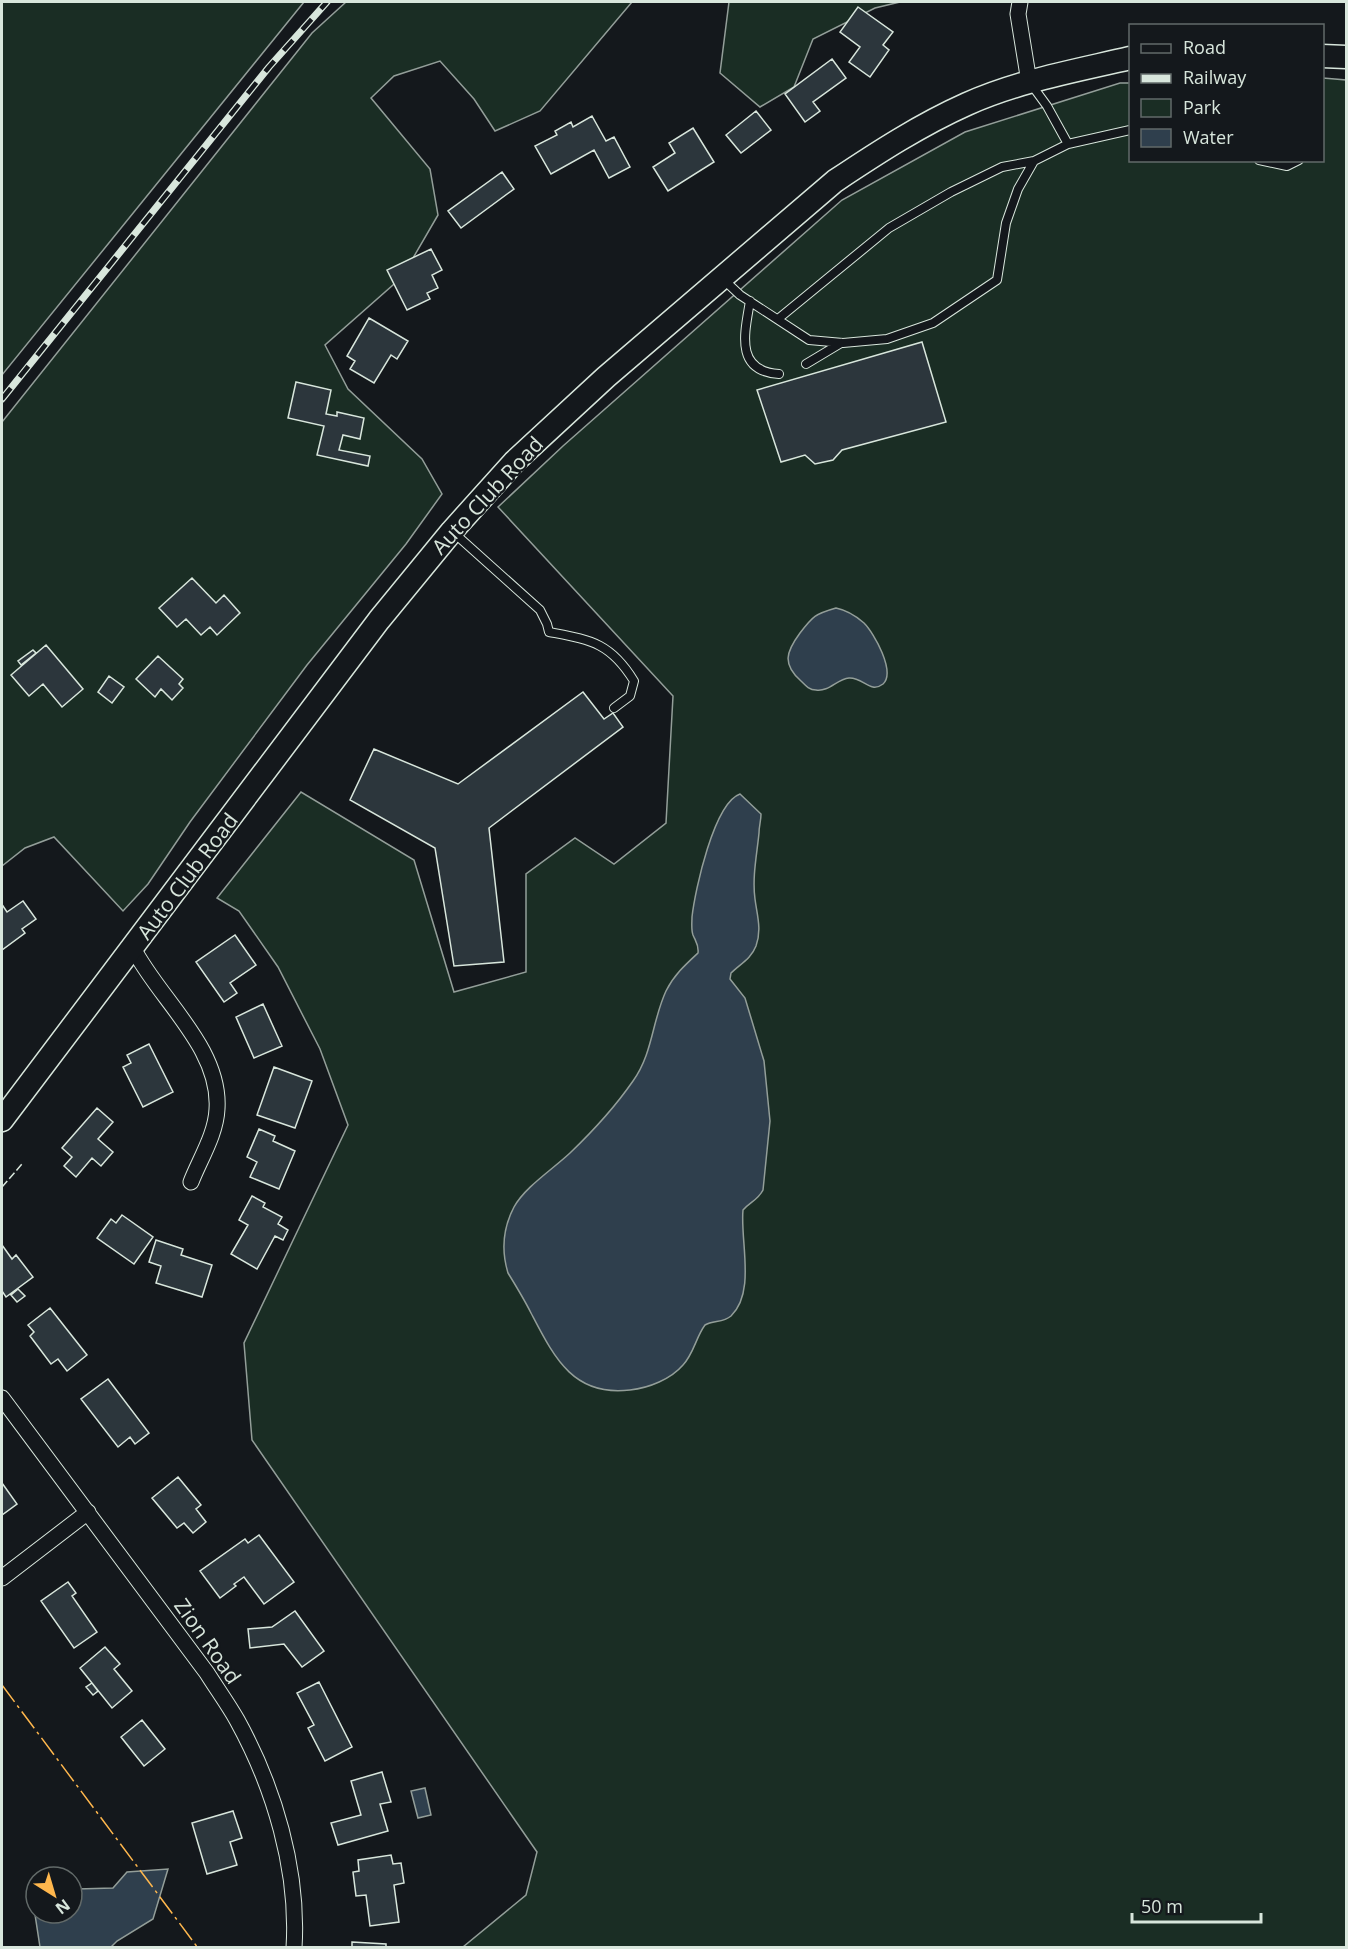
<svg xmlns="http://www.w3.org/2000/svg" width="1348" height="1949" font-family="'Open Sans',sans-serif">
<rect width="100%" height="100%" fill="#14181c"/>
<!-- green -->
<path fill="#1a2d24" stroke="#939e99" stroke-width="1.5" d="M2,2H304L2,375Z
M346,2H632L540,111L495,131L474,99L440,61L394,76L371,98L430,169L438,215L402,277L325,345L348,389L422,459L442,494L406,544L307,665L190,822L148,884L123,911L54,837L25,848L2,866V422L312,33Z
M729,2H900L875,8L813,39L794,87L760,107L720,73Z
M1323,78L1346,80V1947H463L526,1895L537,1852L252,1440L244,1343L348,1125L320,1049L278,967L239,911L217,898L301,792L414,860L454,992L526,972V874L575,838L614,864L666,823L673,696L498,507L563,446L842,200L965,132L1120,83H1130V160H1322Z"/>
<!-- water -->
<path fill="#2f3f4d" stroke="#939e99" stroke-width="1.5" d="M836,608C846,610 856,616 864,623C874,633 896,672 883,684C870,694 863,677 849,678C837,679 829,692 816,690C809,690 805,685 801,681C782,664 786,652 800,633C813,616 815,614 836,608Z
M740,794L761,814C761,821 759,826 759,833C757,854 752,877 755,899C757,915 762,929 756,946C751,959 740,964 731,973L730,979L745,998L764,1061L770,1121L763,1190C758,1200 750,1202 743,1210C740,1241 756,1292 731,1316C723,1323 713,1320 705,1325C696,1337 694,1353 683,1365C671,1379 649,1388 630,1390C573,1397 554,1357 531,1313C524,1299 516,1286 508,1273C501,1250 503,1228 514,1207C525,1187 553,1169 570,1153C593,1131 615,1107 633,1081C653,1053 652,1021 666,991C674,975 685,965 698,953C699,945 696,942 693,935C691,930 692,922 692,917C695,890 714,803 740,794Z
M425,1788L431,1815L418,1818L411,1791Z
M168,1869L153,1919L117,1941L111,1947H40L30,1882L36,1878V1913H72V1881L77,1889L113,1888L127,1872Z"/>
<!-- building -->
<path fill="#2c363c" stroke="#d8e6dc" stroke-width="1.5" d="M858,7L893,32L883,45L889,50L870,77L849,62L860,47L840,32Z
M832,59L846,78L813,102L820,111L805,122L785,94Z
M756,111L771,130L741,153L726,135Z
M592,116L606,141L614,137L630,167L609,178L594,150L551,174L535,146L557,135L555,131L571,122L573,127Z
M693,128L714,162L668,191L653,167L675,153L669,143Z
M502,172L514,189L461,228L448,211Z
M431,249L442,270L432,275L438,288L427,293L430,299L407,310L387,270Z
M369,318L408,341L397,359L391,355L374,383L350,369L355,361L347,356Z
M922,342L946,422L842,450L833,460L815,464L805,455L781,462L757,390Z
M296,382L331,390L326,414L337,416V412L364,418L360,439L343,435L339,450L370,456L368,466L317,455L324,426L288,418Z
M192,578L216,603L224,595L240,613L217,635L210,627L201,635L186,619L177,627L159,608Z
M46,645L83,689L62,707L43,684L29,696L11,675Z
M33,650L36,653L21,665L18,661Z
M158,656L183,679L179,684L183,688L172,700L161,689L155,697L136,679Z
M109,676L124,687L112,703L98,692Z
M583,692L604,719L613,713L623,727L489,828L504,962L454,966L435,848L350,800L374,749L458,784Z
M23,901L36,919L22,929L25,933L2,950V907L3,906L7,912Z
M235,935L256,965L230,983L237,993L224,1002L196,962Z
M263,1004L282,1046L254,1058L236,1017Z
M149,1044L173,1092L143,1107L123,1067L131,1063L127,1055Z
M274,1067L312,1081L295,1128L257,1115Z
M97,1108L113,1122L98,1139L113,1152L101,1166L92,1158L76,1177L64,1166L72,1157L62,1148Z
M259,1129L275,1136L273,1141L295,1151L279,1189L250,1177L257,1162L247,1157Z
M252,1196L265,1203L263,1207L282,1217L278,1224L288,1230L283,1240L275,1236L257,1269L231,1254L248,1225L239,1220Z
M122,1215L153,1237L134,1264L97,1238L111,1219L116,1223Z
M156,1240L183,1249L181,1255L212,1265L202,1297L156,1283L161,1266L149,1262Z
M2,1245L12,1259L16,1255L33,1277L6,1297L2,1291Z
M18,1289L25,1296L17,1302L11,1295Z
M50,1308L87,1355L67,1371L58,1359L51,1364L30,1336L34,1332L28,1325Z
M108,1379L149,1433L135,1444L130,1437L118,1447L81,1399Z
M178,1477L201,1505L196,1509L206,1522L193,1533L184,1523L177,1528L152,1498Z
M2,1483L17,1504L2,1515Z
M259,1535L294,1582L264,1604L244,1577L234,1584L236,1586L220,1598L200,1571L245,1539L248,1543Z
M68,1582L76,1593L72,1596L97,1632L74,1648L41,1601Z
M295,1611L324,1651L302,1667L284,1644L250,1648L248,1629L272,1627Z
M105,1647L120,1664L114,1669L132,1691L112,1708L80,1668Z
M319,1682L352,1747L325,1761L308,1728L314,1725L297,1693Z
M92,1683L98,1691L93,1695L86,1687Z
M142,1720L165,1749L144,1766L121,1737Z
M382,1772L391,1802L380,1804L388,1831L338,1845L331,1823L361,1815L351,1781Z
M233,1811L242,1838L230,1842L237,1865L207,1874L192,1823Z
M391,1855L393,1864L401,1863L404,1883L394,1885L399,1922L370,1926L366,1895L356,1896L353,1872L359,1871L358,1860Z
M352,1942L386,1944V1948H352Z"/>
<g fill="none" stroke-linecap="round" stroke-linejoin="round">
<!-- lane casing -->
<g stroke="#d8e6dc" stroke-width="10">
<path id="lane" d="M1031,84L1047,106L1068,144
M1259,160L1287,166L1299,160
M723,279L740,295L809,340L843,343L887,339L933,323L997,280L1006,223L1018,189L1034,161L1068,144L1130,130
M750,301C745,332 734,371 779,374
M778,319L889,228L951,192L1002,167L1034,161
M806,364L841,343
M453,532L540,610L547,624L549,632C590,640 610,642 634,681L630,696L614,708"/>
</g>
<!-- street casing -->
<g stroke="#d8e6dc" stroke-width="17">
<path id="street" d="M1020,2L1018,14L1029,82
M133,948C159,999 221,1048 217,1109C216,1134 200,1159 191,1182
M2,1398L207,1673C217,1689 228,1704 237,1720C274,1787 299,1870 294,1948
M2,1578L88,1512"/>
</g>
<!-- secondary casing -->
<g stroke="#d8e6dc" stroke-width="25">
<path id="secondary" d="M1322,56L1346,57
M2,1120L379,620L452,531L514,462L606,377L835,181C877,153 920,125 967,104C1018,81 1075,71 1130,58"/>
</g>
<!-- lane -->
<use href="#lane" stroke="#14181c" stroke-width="8"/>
<!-- street -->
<use href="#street" stroke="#14181c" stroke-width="15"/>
<!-- secondary -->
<use href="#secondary" stroke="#14181c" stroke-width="22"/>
<!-- rail casing -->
<g stroke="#d8e6dc" stroke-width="7">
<path id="rail" d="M2,399L269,67L327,2"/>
</g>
<!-- rail -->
<use href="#rail" stroke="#14181c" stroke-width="4.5" stroke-dasharray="14" stroke-linecap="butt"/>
<!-- fence -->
<path stroke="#d8e6dc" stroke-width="1.5" stroke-dasharray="8 3" stroke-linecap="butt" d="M2,1187L22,1164"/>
<!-- power -->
<path stroke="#ffb74d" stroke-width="1.5" stroke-dasharray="21 4.5 3 4.5" stroke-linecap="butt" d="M2,1685L198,1948"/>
</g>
<g text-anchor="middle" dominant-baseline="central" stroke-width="4.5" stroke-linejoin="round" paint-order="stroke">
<!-- street labels -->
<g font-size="21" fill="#d8e6dc" stroke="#14181c">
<text transform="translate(487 495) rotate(-47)">Auto Club Road</text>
<text transform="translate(187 876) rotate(-53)">Auto Club Road</text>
<text transform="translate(208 1641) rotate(55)">Zion Road</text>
</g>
</g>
<!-- border -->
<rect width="1348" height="1949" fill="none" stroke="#d8e6dc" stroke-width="6"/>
<!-- legend -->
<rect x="1129" y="24" width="195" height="138" fill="#14181c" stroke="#626a69" stroke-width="1.5"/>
<rect x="1141" y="44" width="30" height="9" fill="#14181c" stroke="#626a69" stroke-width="1.5"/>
<text x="1183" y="54" font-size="18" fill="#d8e6dc">Road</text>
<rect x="1141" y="74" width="30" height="9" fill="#d8e6dc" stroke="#626a69" stroke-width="1.5"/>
<text x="1183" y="84" font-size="18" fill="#d8e6dc">Railway</text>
<rect x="1141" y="99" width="30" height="18" fill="#1a2d24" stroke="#626a69" stroke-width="1.5"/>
<text x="1183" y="114" font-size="18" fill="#d8e6dc">Park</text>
<rect x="1141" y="129" width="30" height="18" fill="#2f3f4d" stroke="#626a69" stroke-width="1.5"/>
<text x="1183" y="144" font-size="18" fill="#d8e6dc">Water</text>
<!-- north arrow -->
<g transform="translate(54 1895) rotate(143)"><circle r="28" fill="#14181c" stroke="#626a69" stroke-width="1.5"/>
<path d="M0-4.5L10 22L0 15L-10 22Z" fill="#ffb74d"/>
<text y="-9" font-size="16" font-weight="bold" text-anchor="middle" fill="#d8e6dc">N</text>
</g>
<!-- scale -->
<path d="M1132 1913v9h129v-9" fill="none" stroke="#d8e6dc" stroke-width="3"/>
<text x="1141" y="1913" font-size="18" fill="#d8e6dc" stroke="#14181c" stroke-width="4.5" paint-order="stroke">50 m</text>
</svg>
